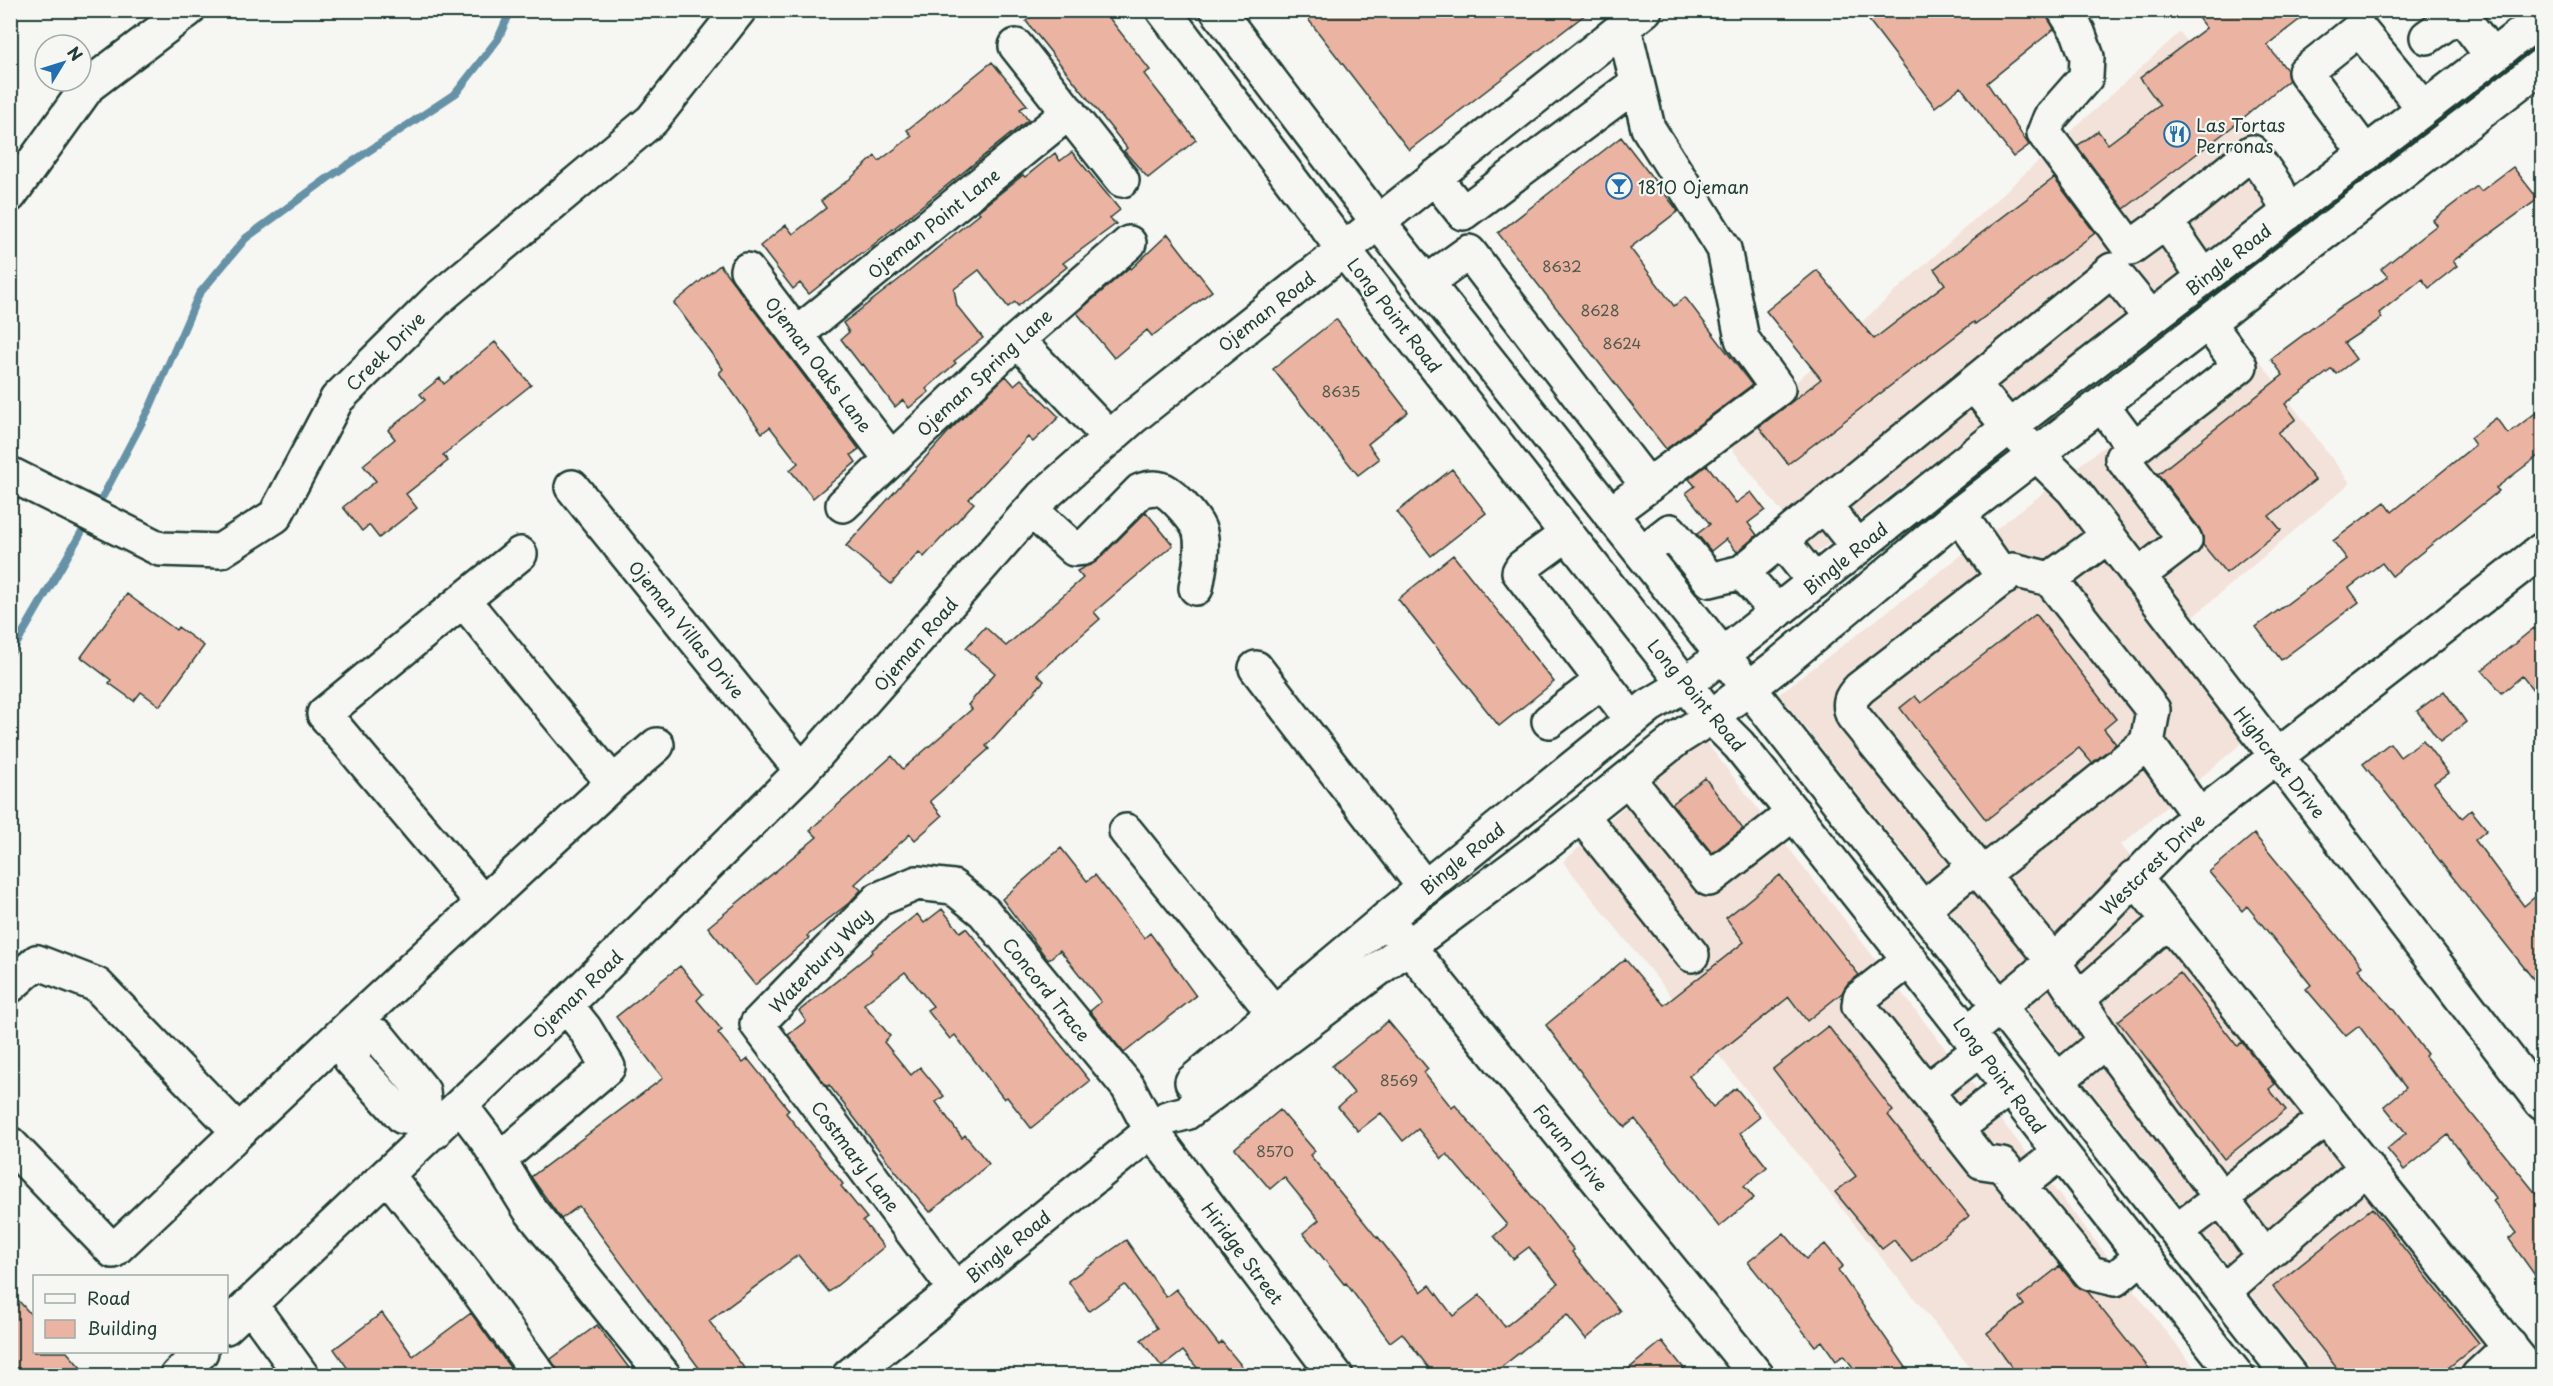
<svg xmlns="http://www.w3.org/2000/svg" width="2553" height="1386" font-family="'Playpen Sans',sans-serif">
<rect width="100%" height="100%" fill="#f6f6f2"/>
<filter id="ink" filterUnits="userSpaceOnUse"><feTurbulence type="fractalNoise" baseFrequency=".0167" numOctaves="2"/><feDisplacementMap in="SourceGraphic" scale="12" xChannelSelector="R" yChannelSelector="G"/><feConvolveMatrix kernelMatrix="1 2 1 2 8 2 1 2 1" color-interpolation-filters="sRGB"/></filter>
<g filter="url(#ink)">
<!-- built -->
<path fill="#f3e2da" d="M2180,32L2293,184L1815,554L1728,444Z
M2244,340L2350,483L2168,638L2243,742L2121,845L2542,1371V1375H2315L1779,694Z
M1702,737L2200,1375H1976L1563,862Z"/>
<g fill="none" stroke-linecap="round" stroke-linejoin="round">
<!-- stream -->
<path stroke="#6692a7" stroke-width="8" d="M103,496L150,407L199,294L246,238L328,178L456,93L498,39L511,10
M10,655L81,533"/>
</g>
<!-- building -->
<path fill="#ebb3a1" stroke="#1f3d34" stroke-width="1.5" d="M1039,10H1103L1150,70L1144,74L1196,140L1148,178L1124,151L1127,148L1026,21Z
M1301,10H1591L1409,150Z
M1861,10H2045L2054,29L1987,83L2029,145L2013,157L1961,87L1935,107Z
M2192,10H2312L2267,45L2287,70L2289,80L2236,124L2124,209L2077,146L2098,131L2108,144L2160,105L2140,78L2206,28Z
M992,62L1027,105L1020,109L1028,120L862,254L861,253L809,294L800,283L793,289L760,246L786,225L793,234L826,208L821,201L851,178L875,156L879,161L912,136L907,130Z
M1621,137L1678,211L1630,248L1674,306L1685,297L1752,385L1666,449L1498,233Z
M1072,152L1120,210L1110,218L1116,224L1063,263L1067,267L1018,306L1015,302L1008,307L979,270L954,289L957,306L983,338L954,361L956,363L926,389L929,392L909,408L903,400L895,407L863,364L861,365L841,339L849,332L843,323L901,278L980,213L978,211L1023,175L1025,177L1055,153L1060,161Z
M2513,167L2538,199L2453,261L2457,266L2429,288L2422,279L2379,313L2382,318L2344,343L2356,359L2336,374L2332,369L2285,404L2296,419L2278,433L2315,480L2269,516L2281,530L2226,573L2203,545V537L2200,529L2158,474L2283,375L2271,359L2339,308L2388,277L2381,269L2437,225L2433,220L2477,186L2481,191Z
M2054,178L2095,233L1975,324L1974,322L1788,464L1759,427L1821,379L1766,311L1817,270L1874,339L1945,284L1934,269Z
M1168,234L1212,291L1152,336L1147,330L1114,358L1077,313L1130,267L1131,269Z
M720,265L859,449L851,455L856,462L813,498L790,470L798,463L770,427L762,433L719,373L723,369L674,303Z
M1336,319L1408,412L1368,444L1379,459L1358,475L1273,369Z
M495,342L531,385L443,455L448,461L406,494L417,508L379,538L369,525L362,531L343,507L376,481L363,465L395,439L388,430L425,400L420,394L440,378L444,384Z
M1006,376L1014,385L1021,379L1059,417L1033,442L1028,437L969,499L974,503L924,557L919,552L891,584L846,546L952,428Z
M2542,408V453L2496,488L2499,491L2392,576L2382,563L2349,588L2359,602L2281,660L2256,627L2347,559L2333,541L2385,502L2392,512L2475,445L2470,438L2496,418L2508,434Z
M1707,465L1736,503L1751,492L1765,510L1748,523L1757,535L1737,552L1726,539L1711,551L1697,534L1710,524L1686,493L1695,486L1689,479Z
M1452,469L1486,513L1431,556L1397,512Z
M1146,512L1173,545L1094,612L1100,619L1037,674L1044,681L986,746L989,749L930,801L942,816L915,840L910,834L855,884L861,890L849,903L807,936L809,938L755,985L708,927L817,837L810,830L892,756L903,769L972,709L968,705L995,673L966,648L985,627L1006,646L1083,578L1077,571L1097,561Z
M1453,555L1554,682L1499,726L1398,599Z
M127,594L176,630L178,627L204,646L160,706L141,692L134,701L109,683L111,680L81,657Z
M2036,614L2116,719L2104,729L2116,744L2092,763L2079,748L1986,820L1900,708L1915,696L1921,703Z
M2534,628L2542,639V701L2522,676L2502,693L2482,670Z
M2444,691L2466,722L2440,742L2417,711Z
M2423,740L2448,773L2434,783L2462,818L2471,810L2487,830L2475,840L2524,906L2542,891V990L2363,764L2390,743L2400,757Z
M1705,778L1743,829L1712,853L1672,804Z
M2254,834L2362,966L2358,969L2393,1009L2427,1054L2425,1056L2542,1201V1285L2509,1239L2517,1233L2493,1201L2496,1199L2448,1135L2404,1170L2387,1149L2406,1133L2384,1106L2406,1088L2359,1026L2346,1036L2306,989L2311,985L2247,906L2242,911L2209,872Z
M1061,848L1087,881L1095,875L1144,938L1150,933L1196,996L1124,1053L1090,1011L1101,1002L1060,950L1048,960L1002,899Z
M1780,875L1859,975L1848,983L1842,993L1807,1021L1789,997L1689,1076L1713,1107L1736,1088L1760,1117L1740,1133L1767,1167L1744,1186L1754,1198L1719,1227L1635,1119L1625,1127L1603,1102L1546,1025L1625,959L1664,1005L1744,942L1726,918Z
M942,909L960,932L966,928L1090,1081L1031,1128L1007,1097L1004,1099L955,1035L950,1039L927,1010L933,1006L905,972L864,1004L890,1036L884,1042L911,1075L920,1067L944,1096L936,1102L962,1138L965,1135L989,1164L930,1212L896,1172L829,1085L827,1087L788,1035L806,1021L799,1011L873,952L872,950L917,914L924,923Z
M680,966L703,994L697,1000L722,1030L718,1033L743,1063L748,1059L789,1110L786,1113L843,1184L841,1186L867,1218L863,1221L884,1247L829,1292L798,1255L709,1321L750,1376H705L579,1206L561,1219L531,1177L663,1078L616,1017Z
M2180,973L2237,1046L2242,1042L2275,1084L2269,1089L2286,1110L2224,1159L2118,1021Z
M1388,1021L1428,1069L1424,1073L1452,1108L1455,1105L1525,1188L1574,1250L1572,1252L1620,1311L1586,1339L1567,1315L1490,1376H1435L1402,1333L1390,1342L1346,1283L1344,1284L1303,1233L1319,1220L1284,1177L1270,1189L1235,1148L1280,1110L1315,1151L1310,1155L1377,1238L1378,1237L1421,1292L1430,1285L1453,1316L1480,1295L1505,1327L1558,1284L1529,1247L1513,1259L1494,1236L1507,1225L1447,1154L1442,1159L1418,1129L1403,1141L1381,1113L1358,1131L1338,1107L1354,1093L1332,1066Z
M1828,1026L1893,1111L1888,1115L1969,1216L1912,1262L1894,1240L1882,1249L1835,1192L1856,1176L1773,1069Z
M2372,1208L2479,1343L2438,1376H2343L2273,1287Z
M1784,1233L1806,1259L1825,1244L1843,1266L1838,1270L1912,1376H1859L1844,1355L1836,1361L1822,1341L1815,1346L1748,1262Z
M1126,1240L1166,1297L1176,1289L1219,1345L1222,1342L1250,1376H1204L1183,1351L1162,1367L1141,1340L1157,1328L1125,1285L1089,1311L1068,1281Z
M2060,1266L2075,1285L2088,1292L2155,1376H2018L1987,1333L2024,1305L2019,1298Z
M10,1291L34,1318V1352H67L88,1376H10Z
M382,1313L413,1356L471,1313L516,1376H353L334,1349Z
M597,1325L635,1376H558L551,1359Z
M1662,1341L1690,1376H1620Z"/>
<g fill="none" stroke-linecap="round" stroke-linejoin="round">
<!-- minor casing -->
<g stroke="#1f3d34" stroke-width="38">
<path id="minor" d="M2064,10L2078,32L2087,57L2086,77L2050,118L2044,133L2130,248L2166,222
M2460,14L2492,56
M2427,37L2465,10
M1016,46L1122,180
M2366,154L2305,72L2359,29L2424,108
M1434,177L1463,213L1637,83
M10,195L89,85L188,10
M747,270L891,459
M2204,277L2166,222L2252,152L2277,188L2288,213
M1426,283L1469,252L1648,486
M797,334L1069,112
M1017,340L1110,438
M1973,384L2009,427L2073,490L2542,1103
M2102,405L2134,448L2240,366L2208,323
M2134,448L2122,458L2185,540L2138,576
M10,474L160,549L220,551L275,516L337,399L440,297L652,120L739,10
M572,487L802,771
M843,505L1017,340L1129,243
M1824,505L1858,547
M1031,510L1074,549L1084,548L1140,491C1148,488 1158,486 1167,492C1176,498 1197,521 1200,532C1204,549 1199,571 1196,588
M1610,514L1778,389L1742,339L1724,249L1648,128L1624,27
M1959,514L2004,578
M1567,534L1522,567L1519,572L1632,720
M1781,540L1815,582
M1642,553L1670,531L1710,580L1742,572L2112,270L2151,318
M1742,572L1777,612
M2050,579L2108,536
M463,600L520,554
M1256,668L1425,888
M1549,721L1602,681
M2147,743L2199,816
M1628,779L1709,879L1794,813
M613,783L657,745
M1582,816L1692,955
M1126,831L1274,1013
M1982,875L2147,743L2153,710L2050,579L2013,570L1860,688C1850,698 1848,703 1853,716L2053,961L2105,1041L2058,1080
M2134,877L2533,1376
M1923,909L1975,866
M1386,919L1757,1376
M1910,959L1860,998L1859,1006L1926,1091L1981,1049
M10,986L37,962L97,985L238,1131
M2078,999L2169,920
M1969,1032L2063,953L2182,830L2542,550
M359,1038L378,1036L423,1091L426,1120L434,1132
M359,1038L351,1060L403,1117L426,1120
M2105,1041L2264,1256
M1926,1091L1982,1162L2002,1165L2090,1273L2115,1279L2142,1256
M461,1106L486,1139L530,1210L664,1376
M1956,1129L2010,1087
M10,1144L113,1251L349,1027L613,783L463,600L324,714L483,903
M499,1160L608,1067L585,1029L566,1005
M387,1175L465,1273L540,1376
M2018,1186L2060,1153
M2177,1231L2327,1118
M955,1289L757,1024L879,899L917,883L953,887L984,912L1128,1087L1151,1130L1336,1376
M2224,1291L2367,1167
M250,1304L302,1376
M226,1327L566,1005L802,771L1042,497L1132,418L1645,10
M177,1376L201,1352
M2478,1376L2510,1346"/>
</g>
<!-- major casing -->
<g stroke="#1f3d34" stroke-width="38">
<path id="major" d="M1163,10L1344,250L1711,717L1739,745C1907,954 2070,1166 2237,1376
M1217,10L1378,222L1749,688L2290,1376
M1192,1082L1386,919L1632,720L1649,706L1686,684L2009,427L2542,18
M849,1376L1167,1118L1186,1113L1548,842L1678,738L1711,717L1780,664L1959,514L2542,65"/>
</g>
<!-- minor -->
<use href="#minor" stroke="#f6f6f2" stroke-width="33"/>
<!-- major -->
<use href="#major" stroke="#f6f6f2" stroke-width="33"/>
</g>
</g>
<!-- icons -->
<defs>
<g id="restaurant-ring" transform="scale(1.35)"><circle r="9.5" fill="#f6f6f2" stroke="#1f6fb2" stroke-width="1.5"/><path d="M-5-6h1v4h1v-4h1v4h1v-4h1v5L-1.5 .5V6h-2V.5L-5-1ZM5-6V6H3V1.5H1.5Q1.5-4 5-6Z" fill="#1f6fb2"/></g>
<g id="bar-ring" transform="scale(1.35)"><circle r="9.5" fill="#f6f6f2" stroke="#1f6fb2" stroke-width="1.5"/><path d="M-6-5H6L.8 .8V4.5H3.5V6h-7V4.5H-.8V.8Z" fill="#1f6fb2"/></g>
</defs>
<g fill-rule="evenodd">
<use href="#restaurant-ring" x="2177" y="134"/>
<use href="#bar-ring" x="1619" y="186"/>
</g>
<g text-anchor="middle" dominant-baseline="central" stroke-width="4.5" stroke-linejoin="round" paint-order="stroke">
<!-- number labels -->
<g font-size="15" fill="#525a4f">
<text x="1562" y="265">8632</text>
<text x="1600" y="309">8628</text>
<text x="1622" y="342">8624</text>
<text x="1341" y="390">8635</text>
<text x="1399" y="1079">8569</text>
<text x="1275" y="1150">8570</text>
</g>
<!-- poi labels -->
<g font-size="18" fill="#1f3d34" stroke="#f6f6f2" text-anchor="start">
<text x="2196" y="124">Las Tortas<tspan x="2196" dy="21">Perronas</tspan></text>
<text x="1638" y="186">1810 Ojeman</text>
</g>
<!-- street labels -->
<g font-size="18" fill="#1f3d34" stroke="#f6f6f2">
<text transform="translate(933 223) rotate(-39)">Ojeman Point Lane</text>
<text transform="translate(2228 259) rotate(-38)">Bingle Road</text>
<text transform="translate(1266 311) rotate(-38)">Ojeman Road</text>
<text transform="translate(1395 315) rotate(52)">Long Point Road</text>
<text transform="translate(385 351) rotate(-45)">Creek Drive</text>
<text transform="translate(819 364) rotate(53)">Ojeman Oaks Lane</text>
<text transform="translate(984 372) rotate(-43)">Ojeman Spring Lane</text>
<text transform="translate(1845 558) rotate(-39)">Bingle Road</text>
<text transform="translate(687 629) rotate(51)">Ojeman Villas Drive</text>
<text transform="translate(915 644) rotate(-49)">Ojeman Road</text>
<text transform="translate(1697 695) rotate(50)">Long Point Road</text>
<text transform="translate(2280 762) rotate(52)">Highcrest Drive</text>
<text transform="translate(1462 858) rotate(-39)">Bingle Road</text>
<text transform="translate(2152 864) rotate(-44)">Westcrest Drive</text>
<text transform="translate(820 960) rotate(-46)">Waterbury Way</text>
<text transform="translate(1047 989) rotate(51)">Concord Trace</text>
<text transform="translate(577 994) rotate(-44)">Ojeman Road</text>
<text transform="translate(2000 1075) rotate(53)">Long Point Road</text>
<text transform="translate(1571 1147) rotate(51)">Forum Drive</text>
<text transform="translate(856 1156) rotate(53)">Costmary Lane</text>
<text transform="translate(1008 1246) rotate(-39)">Bingle Road</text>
<text transform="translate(1243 1253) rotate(53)">Hiridge Street</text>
</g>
</g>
<!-- margin -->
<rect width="2553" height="1386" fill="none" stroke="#f6f6f2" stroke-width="36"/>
<rect x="18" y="18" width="2517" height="1350" fill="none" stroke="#1f3d34" stroke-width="2" filter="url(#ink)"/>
<!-- legend -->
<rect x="33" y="1275" width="195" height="78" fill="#f6f6f2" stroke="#a0aca6" stroke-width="1.5"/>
<rect x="45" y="1294" width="30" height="9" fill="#f6f6f2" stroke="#a0aca6" stroke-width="1.5"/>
<text x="87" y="1305" font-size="18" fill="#1f3d34">Road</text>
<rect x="45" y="1320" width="30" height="18" fill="#ebb3a1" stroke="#a0aca6" stroke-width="1.5"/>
<text x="87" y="1335" font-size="18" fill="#1f3d34">Building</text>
<!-- north arrow -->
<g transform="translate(63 63) rotate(52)"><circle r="28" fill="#f6f6f2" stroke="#a0aca6" stroke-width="1.5"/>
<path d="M0-4.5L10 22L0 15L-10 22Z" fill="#1f6fb2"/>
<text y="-9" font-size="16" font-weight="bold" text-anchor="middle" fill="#1f3d34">N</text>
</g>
</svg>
